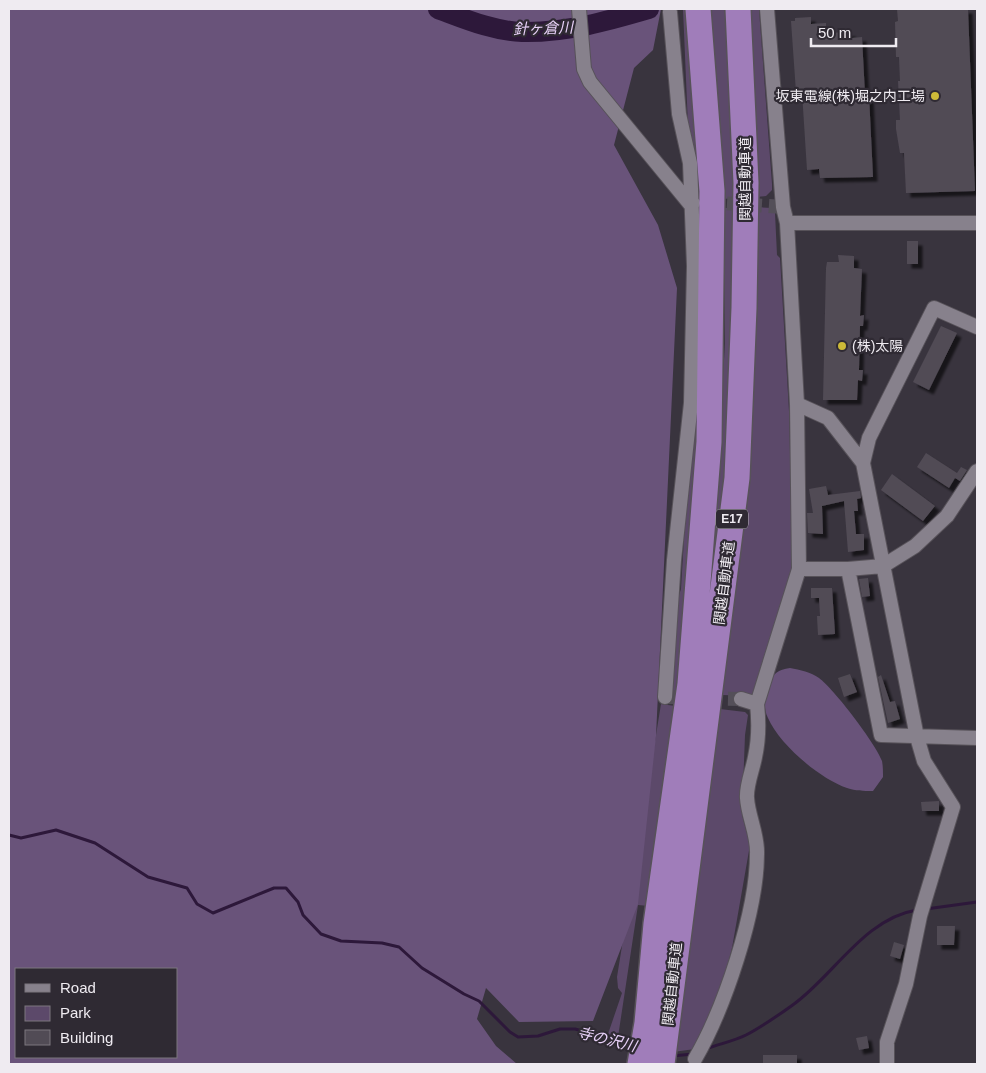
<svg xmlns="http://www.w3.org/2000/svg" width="986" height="1073" font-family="Helvetica,'Noto Sans JP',sans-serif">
<defs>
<filter id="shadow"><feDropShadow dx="4.5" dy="4.5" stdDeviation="1" flood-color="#0009"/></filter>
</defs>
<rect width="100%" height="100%" fill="#39343e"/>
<!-- green -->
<path fill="#5c496a" d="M683,9H687L701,199L691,196Z
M708,9H727L735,198L723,199Z
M748,9H759L772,184V190L766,196L756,197Z
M756,207L772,208L775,213L777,255L780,258L789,411L792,537L791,573L754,696L722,695Z
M694,208L702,209L703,379L690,581L676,695L667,694L674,610L681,589L692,403Z
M724,208H735L729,413L721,517L710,593L725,343Z
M661,704L675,706L649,906L638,905L618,1037L608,1034L622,993L618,988L617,977Z
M720,709L745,712L748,715L745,735L742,815L750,845L732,948L719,999L695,1049L673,1052Z"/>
<!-- forest -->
<path fill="#69537a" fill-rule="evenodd" d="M9,9H661L653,50L634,68L614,145L658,225L677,288L656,736L638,904L593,1021L519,1022L486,988L477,1019L496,1046L517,1064H9ZM16,969H176V1057H16Z
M790,668C800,670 811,672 819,678C834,689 876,744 882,761C883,766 883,772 883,777L873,791C863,791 856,791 847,788C820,779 779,744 768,718C763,708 764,695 768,685C773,673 778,670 790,668Z"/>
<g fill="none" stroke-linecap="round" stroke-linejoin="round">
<!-- stream -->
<path stroke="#2d183a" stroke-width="3" d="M9,835L21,838L56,830L95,843L148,877L187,888L197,904L213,913L274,888H286L298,902L303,915L321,934L341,941L382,943L399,947L422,968L464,994L479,1001L510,1032L518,1037L538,1036L560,1029H575L633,1044
M926,909L977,902
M706,1049C719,1044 734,1041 746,1035C762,1027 780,1014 794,1004C834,975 865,918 917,910
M672,1056L693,1054"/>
<!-- river -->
<path stroke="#2d183a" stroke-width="20" d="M438,9C465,19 493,31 522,32C566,33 608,21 649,9"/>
</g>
<!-- building -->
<path fill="#514b55" filter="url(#shadow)" d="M897,9H968L975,191L906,193L904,153H900L896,129V120H900L898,81H900L899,57H896L895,22L898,21Z
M811,17V24L826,23V33L851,32L852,38L862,37L865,95H869L873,177L820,178L819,169L807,170L802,92H796L791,21H795V18Z
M907,241H918V264H907Z
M838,255L854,256V268L862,269L860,316L864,315L863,326H860L859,370H863L862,381L858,380L857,400H823L826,268L827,262H839Z
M941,326L957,333L929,390L913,382Z
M926,453L957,473L961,467L967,470L960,481L955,478L949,488L917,467Z
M892,474L935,506L923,521L881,490Z
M826,486L828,495L860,491L861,498L857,499L858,511H854L856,534H864V550L848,552L844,501L822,506L823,534L808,533L807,513H813L809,489Z
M868,578L870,596L862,597L859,579Z
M811,588H832L835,634L818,635L817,616H820L819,598H811Z
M850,674L857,692L844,697L838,678Z
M881,675L890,702L895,701L900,719L888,723L878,677Z
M939,801V811H922L921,802Z
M937,926H955L954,945H937Z
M894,942L904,945L900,959L890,956Z
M867,1036L869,1048L859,1050L856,1038Z
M763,1055H797V1064H763Z"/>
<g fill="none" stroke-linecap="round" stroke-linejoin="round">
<!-- street-tunnel -->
<path stroke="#544f59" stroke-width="14" stroke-dasharray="14 7" stroke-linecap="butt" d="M706,202L783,207
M665,697L741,699"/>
<!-- street casing -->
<g stroke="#575259" stroke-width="16">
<path id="street" d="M579,9L584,69L590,82L690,204L693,203
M767,9L783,207L787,223L797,404L828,418L863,463L917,737L924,761L953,807L920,916L906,984L887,1042V1064
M787,223H977
M797,404L799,569H848L883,566L915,546L947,516L977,471
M863,463L869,438L934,308L977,327
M848,569L881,735L977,738
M665,697L674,560L691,403L694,266L690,163L679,114L670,12
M741,699L757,704
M695,1059C724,1009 757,912 757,854C758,835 748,816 747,798C746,785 753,769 755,757C759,739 759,722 757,704L799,569"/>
</g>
<!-- highway casing -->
<g stroke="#575259" stroke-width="28">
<path id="highway" d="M640,1064L647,1023L656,924L690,684L709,442L712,191L698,9
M662,1064L737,478L744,308L746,183L738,9"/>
</g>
<!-- street -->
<use href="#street" stroke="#87818c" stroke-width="14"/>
<!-- highway -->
<use href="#highway" stroke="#a07dba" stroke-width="25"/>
</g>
<!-- markers -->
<g fill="#ccb938" stroke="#2f2a33" stroke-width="2">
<circle cx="935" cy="96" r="5"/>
<circle cx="842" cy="346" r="5"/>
</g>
<g text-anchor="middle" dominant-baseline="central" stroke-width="4.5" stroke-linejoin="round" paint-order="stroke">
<!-- shield labels -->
<rect fill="#2f2a33" stroke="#b5b1b8" stroke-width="1" x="716" y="509.5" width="32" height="19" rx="4"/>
<g font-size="12" font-weight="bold" fill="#efebf1">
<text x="732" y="519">E17</text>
</g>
<!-- poi labels -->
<g font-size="14" fill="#efebf1" stroke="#2f2a33" text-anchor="end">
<text x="925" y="96">坂東電線(株)堀之内工場</text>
<text x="852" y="346" text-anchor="start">(株)太陽</text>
</g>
<!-- street labels -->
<g font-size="14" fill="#efebf1" stroke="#2f2a33">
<text transform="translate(745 179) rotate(-90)">関越自動車道</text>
<text transform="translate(724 583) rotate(-83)">関越自動車道</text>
<text transform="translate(672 984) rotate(-84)">関越自動車道</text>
</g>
<!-- water labels -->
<g font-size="15" font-style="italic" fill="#e9d2fa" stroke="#2f2a33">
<text transform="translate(543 28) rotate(-2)">針ヶ倉川</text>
<text transform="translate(607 1039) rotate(14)">寺の沢川</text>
</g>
</g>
<!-- border -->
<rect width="986" height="1073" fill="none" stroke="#efebf1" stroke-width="20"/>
<!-- legend -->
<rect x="15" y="968" width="162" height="90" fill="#2f2a33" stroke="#7c777f"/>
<rect x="25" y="984" width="25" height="8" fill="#87818c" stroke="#7c777f"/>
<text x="60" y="993" font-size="15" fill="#efebf1">Road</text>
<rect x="25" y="1006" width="25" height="15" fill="#5c496a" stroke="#7c777f"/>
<text x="60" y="1018" font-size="15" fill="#efebf1">Park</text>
<rect x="25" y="1030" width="25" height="15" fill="#514b55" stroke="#7c777f"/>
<text x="60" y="1043" font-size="15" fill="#efebf1">Building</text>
<!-- scale -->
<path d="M811 38v8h85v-8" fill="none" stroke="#efebf1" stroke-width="2.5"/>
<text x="818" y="38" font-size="15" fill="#efebf1" stroke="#2f2a33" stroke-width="4" paint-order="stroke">50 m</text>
</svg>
